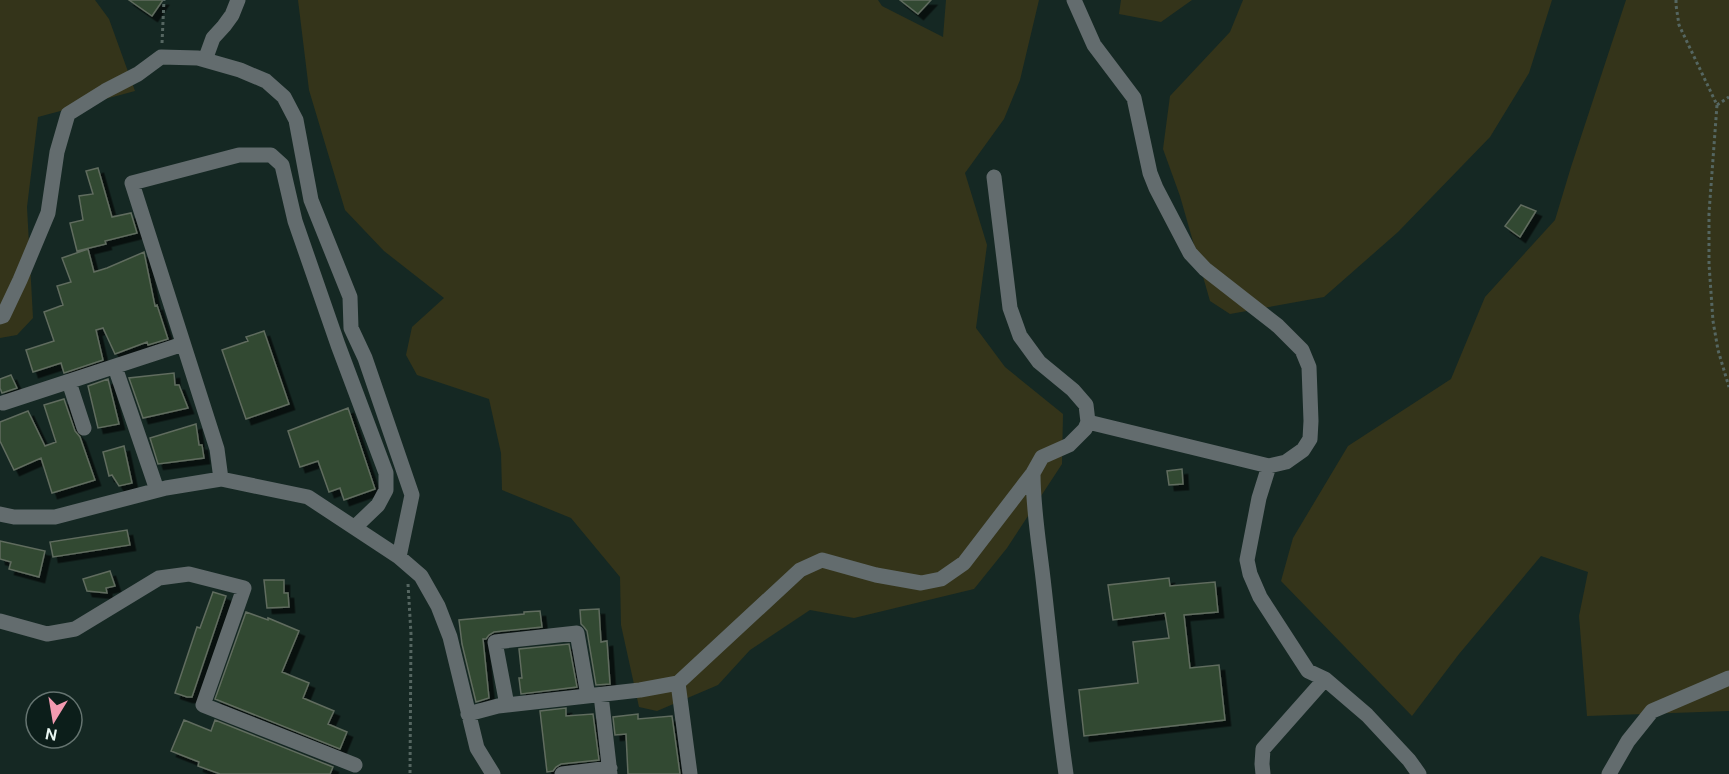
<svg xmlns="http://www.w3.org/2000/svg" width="1729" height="774" font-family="'DM Sans',sans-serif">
<defs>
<filter id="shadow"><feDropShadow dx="5.5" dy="5.5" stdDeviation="0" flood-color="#0009"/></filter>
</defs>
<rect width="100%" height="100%" fill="#152823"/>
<!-- green -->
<path fill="#34341a" d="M0,0H95L109,19L135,91L38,117L27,207L33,318L17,335L0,338Z
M298,0H878L882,6L943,37L946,0H1039L1020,80L1004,119L965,173L987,245L976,328L1005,367L1063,414L1062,464L1007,548L974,589L854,618L810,610L750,650L718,685L657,711L639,707L621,625L620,577L571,518L502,490L501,453L489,399L417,375L406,355L412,327L444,298L384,251L345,210L309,90Z
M1121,0H1192L1161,22L1119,14Z
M1243,0H1552L1529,73L1490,137L1398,232L1324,297L1230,314L1210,301L1180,196L1163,149L1170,96L1230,32Z
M1626,0H1729V711L1587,716L1579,616L1588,572L1541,556L1459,654L1412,716L1281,581L1293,538L1348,446L1451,379L1485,297L1555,220L1571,167Z"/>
<!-- building -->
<path fill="#324930" stroke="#606c5f" stroke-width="1.5" filter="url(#shadow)" d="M129,0H163L152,16Z
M900,0H931L918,14Z
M98,168L112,217L131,213L137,233L105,241L106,244L77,251L70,223L83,220L79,196L93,194L86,171Z
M1521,205L1536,211L1520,237L1505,226Z
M88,249L94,272L107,268L144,252L155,306L157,305L168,339L148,345L147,342L115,354L103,328L96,330L103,360L64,373L61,363L33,372L26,350L54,341L44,312L63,305L57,286L71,282L62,258Z
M264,331L289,404L246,419L222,350L248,341L246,337Z
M174,373L175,385H179L188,408L143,418L129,378Z
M11,375L17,388L2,393L0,388V379Z
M108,379L119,424L98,428L88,386Z
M64,399L75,431L80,437L95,480L52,493L41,458L14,470L0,441V422L28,411L45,446L56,442L44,405Z
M348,408L375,489L344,500L340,488L329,492L318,461L300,467L288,431Z
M196,424L199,445H202L204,458L158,464L150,438Z
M124,446L132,483L119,486L112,475L109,476L103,452Z
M1182,469L1183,484L1169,485L1167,471Z
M127,530L130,545L53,557L50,542Z
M0,541L45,551L39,577L9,569L11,562L0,559Z
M110,571L115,586L106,588L107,593L87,591L83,579Z
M1169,578L1170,586L1215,582L1218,612L1184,615L1190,668L1219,665L1225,720L1084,736L1079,690L1138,683L1133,642L1169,638L1165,613L1113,620L1108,585Z
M264,580H284V593H288L289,607L267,608Z
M213,592L226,596L192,697H187L175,693L197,627L200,628Z
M599,609L601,642L607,641L610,684L596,685L587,631L584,627L581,624L580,610Z
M540,611L542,627L494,632L489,635L486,639H483L489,698L476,702L462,644L459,620L524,614V612Z
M246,612L268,620V618L299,631L282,672L309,683L303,698L334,711L328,724L347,732L340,749L215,699Z
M569,644L577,687L521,694L519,678H522L519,649Z
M566,708V716L593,714L599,760L561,764L556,767L553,771L547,772L540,711Z
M638,714V719L672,716L680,774H628L626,734L615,735L613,717Z
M184,720L211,731L215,720L333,767L330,774H220L198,766L199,762L171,751Z"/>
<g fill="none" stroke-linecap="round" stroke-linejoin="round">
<!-- path -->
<path stroke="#556661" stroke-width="3" stroke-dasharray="3 3" stroke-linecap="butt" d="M1676,0V5L1679,25L1717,105L1709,213V264L1713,321L1718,350L1729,387
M162,43L164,0
M1717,105L1729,97
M408,584L411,634L410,774"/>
<!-- minor -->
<path stroke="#636c6e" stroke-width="15" d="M1074,0L1094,45L1134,98L1150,173L1156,188L1190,253L1205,269L1278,326L1302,350L1309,367L1311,421L1310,439L1303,450L1286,462L1269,466L1088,422
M205,60L213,38L224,26L232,15L238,0
M0,317L3,316L20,280L48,213L57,152L68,114L105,91L138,74L161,57L198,58L240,70L266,81L284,97L296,120L311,200L350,297L351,328L365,358L412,495L399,557
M115,367L157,490
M69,382L84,428
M3,403L183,344
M1269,466L1259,498L1247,560L1250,574L1260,597L1308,671L1325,679L1367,715L1409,760L1419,774
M1033,473C1033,512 1040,549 1044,587C1051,649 1057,712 1066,774
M221,479L217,449L132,183L239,155H271L282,165L295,221L338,345L386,473V490L378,505L355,527
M0,514L14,517H55L166,488L221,479L308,497L399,557L421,576L438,606L450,637L477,748L493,774
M0,621L47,634L75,629L159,578L189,574L244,588L203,705L355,765
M678,683L690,774
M601,695L610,774
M507,705L495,642L577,633L588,696
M468,714L498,706L640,690L678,683L800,570L822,560L876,575L921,583L941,579L964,563L1033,473L1042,457L1069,445L1085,429L1088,422L1086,405L1073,390L1039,362L1020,336L1010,308L994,177
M562,774L610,768
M1263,774L1262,764L1263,749L1325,679
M1609,774L1628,741L1652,711L1729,678"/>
</g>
<!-- north arrow -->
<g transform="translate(54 720) rotate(191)"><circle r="28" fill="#0c1e1a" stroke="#657470" stroke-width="1.5"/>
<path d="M0-4.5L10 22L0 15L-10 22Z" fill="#f29ab0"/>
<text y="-9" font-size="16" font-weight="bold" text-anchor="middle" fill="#eaf6f2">N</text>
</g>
</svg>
